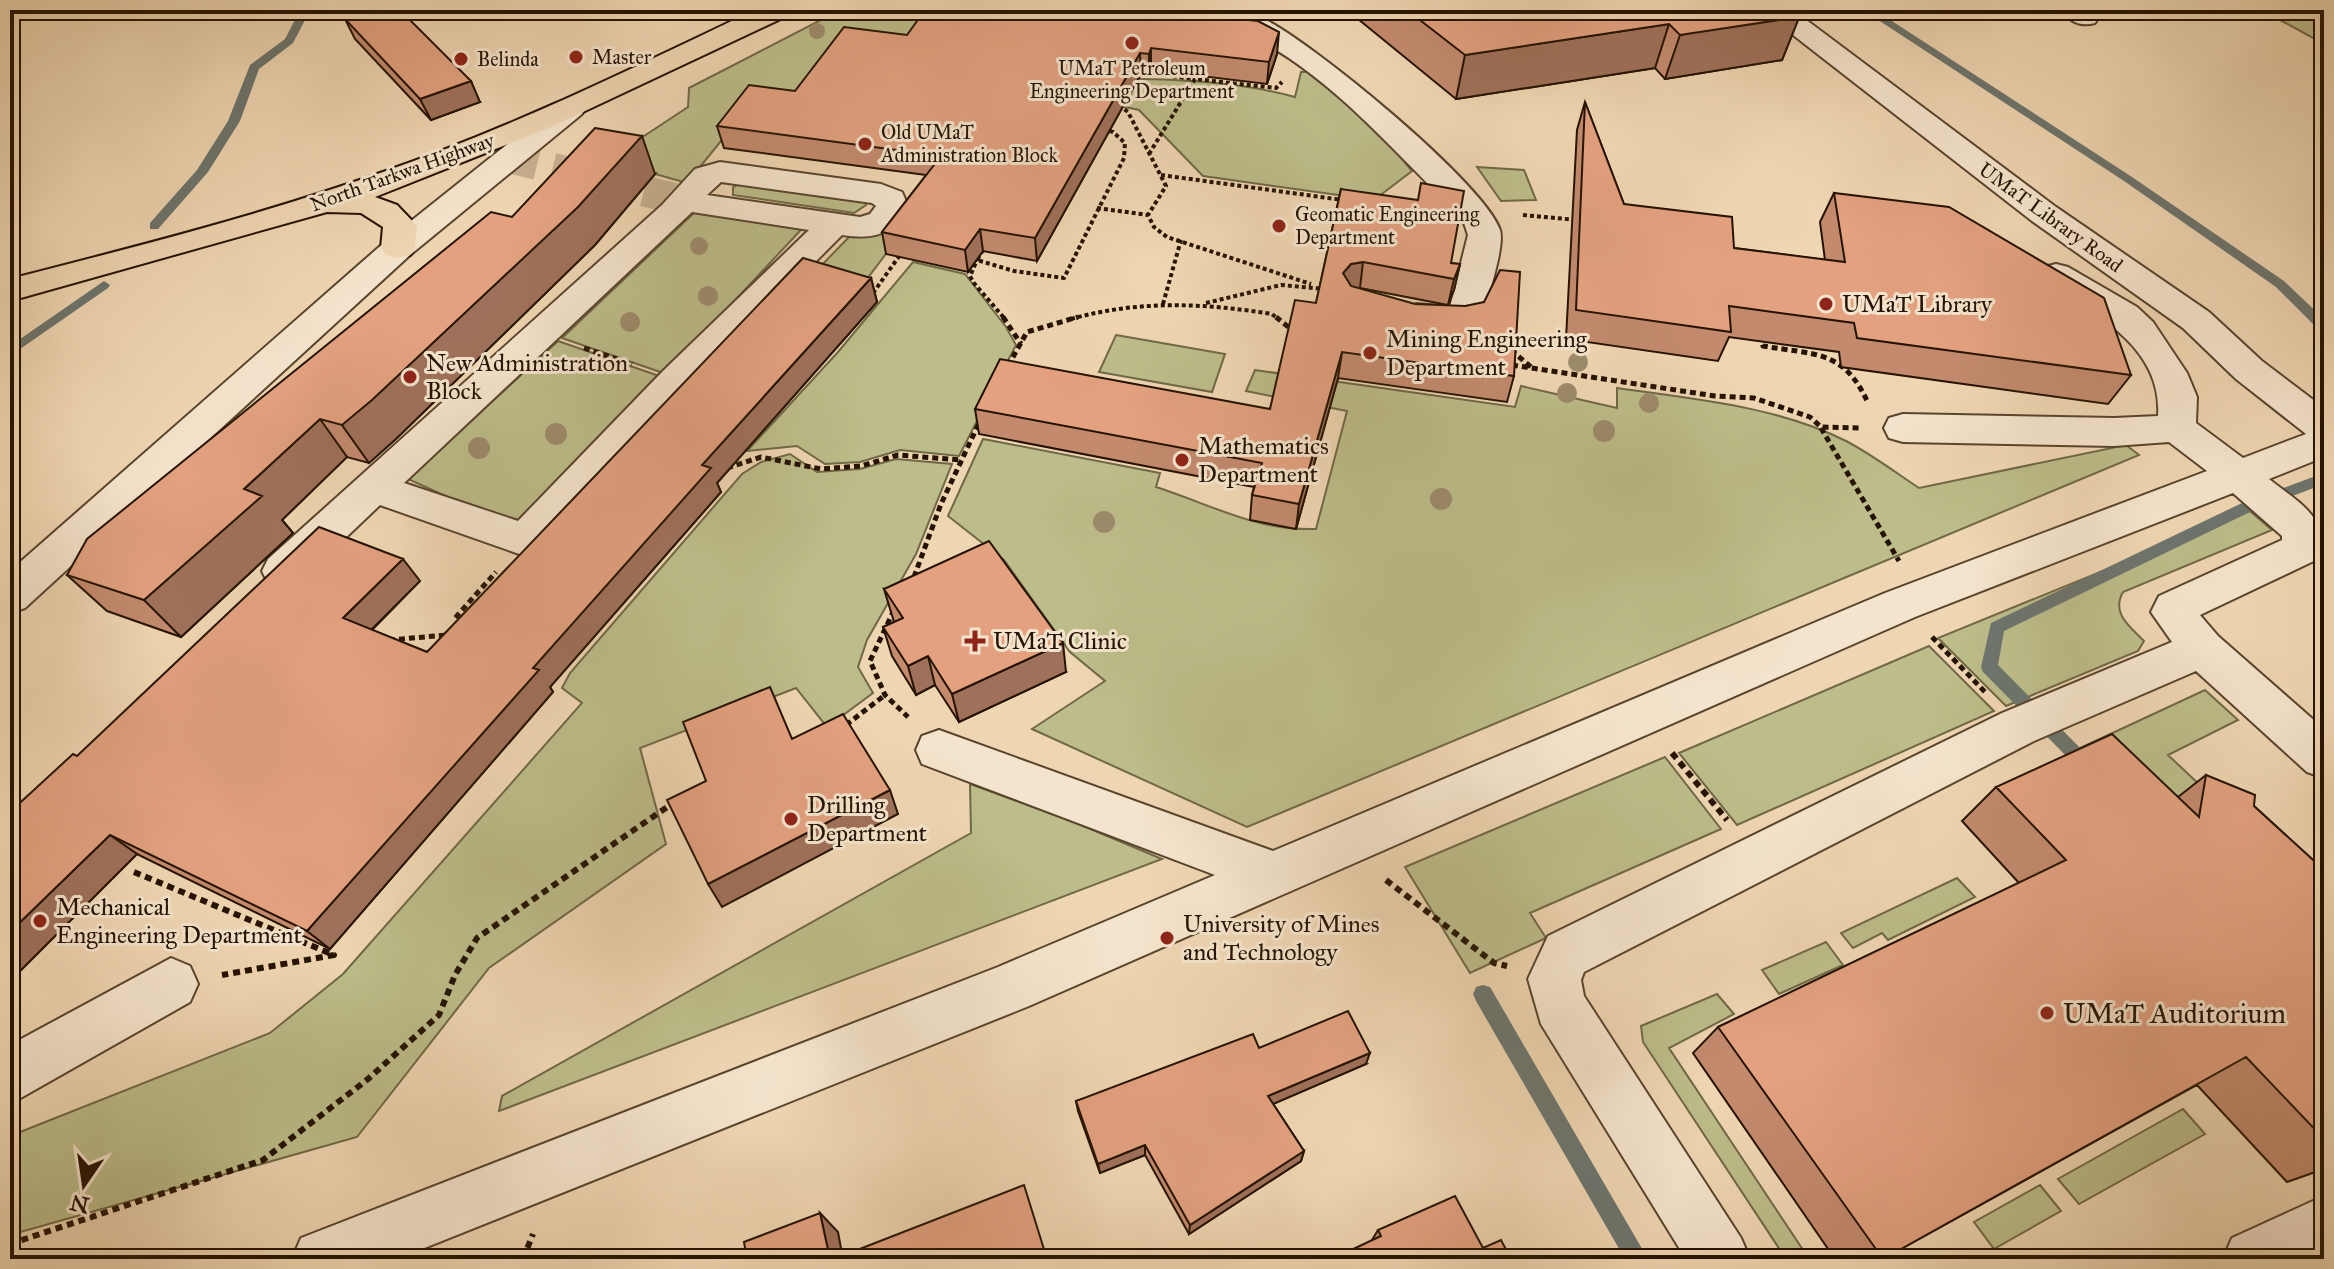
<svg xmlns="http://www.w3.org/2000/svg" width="2334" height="1269" font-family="'IM FELL Great Primer',serif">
<rect width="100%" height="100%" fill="#efd6b2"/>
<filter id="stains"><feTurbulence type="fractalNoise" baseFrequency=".0025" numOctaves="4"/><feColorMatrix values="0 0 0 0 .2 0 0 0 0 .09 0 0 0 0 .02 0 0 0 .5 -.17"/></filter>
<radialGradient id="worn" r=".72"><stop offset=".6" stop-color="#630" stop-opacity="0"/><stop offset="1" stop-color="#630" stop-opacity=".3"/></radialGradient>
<!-- green -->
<path fill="#bcbd8a" stroke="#706846" stroke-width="2" d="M840,10H940L923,34L820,83L750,105L687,183L655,174L635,142L688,107L689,88Z
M2262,10H2324V44Z
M1329,71L1412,171L1374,200L1203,176L1139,110L1068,95L1082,77C1153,80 1227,78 1295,97L1301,72Z
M1477,167L1524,170L1536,200L1501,201Z
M743,182L865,202L866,205L854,213L733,195V187Z
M696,211L812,218L666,374L562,338Z
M878,230L898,238L860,288L814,273L852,234Z
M913,262L965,274L1006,327L1016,345L959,456L900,450L860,462L825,464L797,446L747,451L838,352Z
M1116,335L1225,354L1212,392L1099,372Z
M558,341L662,377L522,521L483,513L408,479Z
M1255,370L1515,407L1521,386L1617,408V388C1692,399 1777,406 1846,441C1871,454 1895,472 1919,488L2126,445L2139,455L1247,827L1032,729L1105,681L1070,652L1004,560L948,516L983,439L1160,473L1156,487C1212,505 1256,531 1316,529L1347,411L1246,391Z
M790,454L817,472L860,469L896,459L952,464L916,554L867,640L858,667L873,693L827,727L796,688L640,748L666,844L489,968L357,1137L10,1235V1136L270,1033L343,974L582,703L562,688L570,673L742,474L761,462Z
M2250,511L2272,530L2123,592C2111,613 2129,626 2144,641L2138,651L2006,706L1938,638Z
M1929,646L1994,711L1737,825L1679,753Z
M2205,690L2238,720L2168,755L2235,818L2086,763L2076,750Z
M1665,757L1721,829L1530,913L1546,938L1470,973L1405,867Z
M970,784L1069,820L1162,859L499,1111L502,1096L971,833Z
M1957,878L1975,897L1888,940L1882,933L1853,948L1841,933Z
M1826,942L1843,965L1779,994L1762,970Z
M1717,994L1734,1014L1669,1048L1809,1259H1786L1643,1042L1641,1026Z
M2183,1109L2205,1134L2079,1204L2058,1179Z
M2040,1185L2061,1211L1994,1249L1974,1222Z"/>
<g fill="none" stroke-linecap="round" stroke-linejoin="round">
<!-- stream -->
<path fill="#6d756e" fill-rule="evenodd" d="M309,10H323L306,18L293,43L259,69L240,121L208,172L158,229H150V223L197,170L228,121L250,65L285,39L298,14Z
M1863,10H1875L2132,177L2284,281L2324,319V331L2319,330L2276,287L2124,181Z
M104,281L110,285L108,288L10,356V346Z
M2324,473V484L2250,512L2004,631L1998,665L2093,761L2096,766L2093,771L2087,773L2081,771L1983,672L1981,667L1991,623L2240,504Z
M1483,985L1490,987L1648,1259H1625L1476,1001L1473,994L1476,987Z"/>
<!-- minor-tunnel -->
<path stroke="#c7af8f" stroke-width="31" stroke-dasharray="31 16" stroke-linecap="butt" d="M507,157L684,201"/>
<!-- minor casing -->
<g stroke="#58442d" stroke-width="4">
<path id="minor" d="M1203,10C1224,10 1243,9 1262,18C1311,41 1485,184 1500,230C1505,246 1488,295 1484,313C1466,341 1431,331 1404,324L1399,316L1404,308L1417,304L1450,307L1468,235L1462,217C1401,160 1345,91 1273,48C1259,39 1209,19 1203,10Z
M1761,10H1793L2056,207L2209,312L2262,361L2324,408V457L2269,479C2297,502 2334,519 2316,560L2200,615L2218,636L2324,729V778L2307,772L2196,671L2034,741L1584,972L1581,980L1584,996L1741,1238L1750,1259H1686L1541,1024L1528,979L1548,936L2002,713L2172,642L2151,612L2159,596L2282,540V536L2233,493L1915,617L1029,1006L397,1259H292L301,1238L998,967L1215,875L922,764L916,750L922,736L939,730L1273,851L1885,593L2207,471L2169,442L2114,446L1903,442L1889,438L1884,428L1889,418L1903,414L2114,418L2158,416C2163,347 2094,312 2044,283L2039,275L2044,267L2056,264L2068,267L2137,307L2153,322L2187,373L2197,397L2196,423L2243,458L2306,434L2236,379L2183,328L2032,221Z
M2061,10H2093L2099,17L2095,23C2081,27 2070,22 2061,10Z
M571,99L582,102L586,108L582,114L410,255L25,608L10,613V571L386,241L560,102Z
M720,162L881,184L902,192L908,206C890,235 876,240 842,235L689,389L540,551L525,556L380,505L298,583L283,587L268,583L262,571L268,559L662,205L695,169ZM721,182L872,203L876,206L870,214L860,217L707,195ZM692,212L809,230L663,371L518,521L404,483Z
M171,958L190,966L198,984L190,1002L10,1104V1045Z
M2324,1196V1257L2223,1259L2232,1238Z"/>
</g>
<!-- major casing -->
<g stroke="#251301" stroke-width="4">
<path id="major" d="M755,10H791L787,16L551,127L375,197L397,205L417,226L415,248L410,255L398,258L386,255L381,248L383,227L361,213L327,212L10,301V279C135,247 261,215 383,172C511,128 633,68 755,10Z"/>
</g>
<!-- path-far2 -->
<path stroke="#251301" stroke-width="4" stroke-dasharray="4 3" stroke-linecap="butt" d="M1145,73L1195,79
M1119,105L1128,112L1166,186L1148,215
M1062,119L1113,132L1125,143L1124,158L1064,278L1014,271L977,260Z
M1149,154L1195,79L1276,88L1282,82
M1161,175L1343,200
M1097,208L1148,215L1154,227L1167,237L1311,284
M1523,215L1577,220
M974,259L977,260L970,276L973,282L1005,319
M873,293L900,255
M1206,303L1281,285L1325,289
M1163,304L1181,240
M1071,319C1138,300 1204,303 1272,314L1278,319"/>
<!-- path-far1 -->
<path stroke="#251301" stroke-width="5" stroke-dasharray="6 4" stroke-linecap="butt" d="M1003,317L1021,344
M1276,317L1292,330
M1760,335L1763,346C1814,355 1844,349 1868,403
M584,348L632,364
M1511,350L1531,367
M1512,365L1715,396L1754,398L1810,417L1821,427L1860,428
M1008,366L1027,332L1078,317
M1821,428L1899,561
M727,468L761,457L821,469L861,466L898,455L961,460
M914,577L941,504L980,421
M894,610L870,661L885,695L908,717
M464,621L455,618L496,572
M1932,637L1986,693
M389,640L447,635
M846,725L885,695"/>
<!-- path -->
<path stroke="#251301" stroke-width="6" stroke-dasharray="7 5" stroke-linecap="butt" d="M1672,753L1727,820
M134,872L334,955L222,975
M1386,880L1494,963L1507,966
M10,1244L263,1160L368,1079L439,1015L455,975L477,938L673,803
M523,1259L533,1234"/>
<!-- minor -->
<use href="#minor" fill="#f5e4cd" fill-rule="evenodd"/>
<!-- major -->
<use href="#major" fill="#efd6b2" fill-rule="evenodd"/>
</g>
<!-- trees -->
<g fill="#9d8b6b">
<circle cx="817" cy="31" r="8"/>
<circle cx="699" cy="246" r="9"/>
<circle cx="708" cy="296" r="10"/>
<circle cx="630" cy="322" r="10"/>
<circle cx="1578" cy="362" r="10"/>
<circle cx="1567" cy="393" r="10"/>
<circle cx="1649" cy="403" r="10"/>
<circle cx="1604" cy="431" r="11"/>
<circle cx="556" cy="434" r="11"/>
<circle cx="479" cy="448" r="11"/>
<circle cx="1441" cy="499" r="11"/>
<circle cx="1104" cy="522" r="11"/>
</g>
<!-- wall -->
<path fill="#c38a6e" stroke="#251301" stroke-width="2" d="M1347,10H1802L1782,60L1665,79L1655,68L1456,99Z
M345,19L480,102L431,120L355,39Z
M907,35L1277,54L1267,84L1151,70L1149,75L1141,74L1037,261L983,251L968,272L886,254L882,232L926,175L724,148L717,126L795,91Z
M1585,102L1624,204L1734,248L1825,260L1820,222L1834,193L2131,375L2108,404L1841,367L1839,352L1729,337L1718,361L1566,339L1577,130Z
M655,174L595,245L397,438L369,463L347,457L282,520L293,533L181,637L107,611L67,575L512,217Z
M1341,189L1451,263L1460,264L1454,290L1448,305L1360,288L1514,376L1507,402L1338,378L1296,529L1250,520L1252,495L1254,487L979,434L975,409H1270L1316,303Z
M871,278L877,302L717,483L721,492L550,687L553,692L330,949L137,854L10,981V812L77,756L420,581L372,630L427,652Z
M884,589L1066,672L959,722L935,685L916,695L892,656L883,627L894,622Z
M2206,775L2254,806L2324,870V1169L2287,1182L2197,1085L1883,1259H1835L1693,1053L1718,1027L2019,883L1962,821L1996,787L2178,797Z
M1259,1048L1366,1064L1273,1104L1304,1151L1301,1161L1189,1234L1145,1155L1100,1173L1078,1111L1076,1101Z
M1378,1230L1483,1248L1511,1259L1372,1240Z"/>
<!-- shaded-wall -->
<path fill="#9f715a" stroke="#251301" stroke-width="2" d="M1802,10L1782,60L1665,79L1680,35Z
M1669,24L1655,68L1456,99L1465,55Z
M1279,32L1277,54L1267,84L1269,62Z
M1151,48V70L1149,75V54Z
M1140,53L1141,74L1037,261L1035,238Z
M471,81L480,102L431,120L420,99Z
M642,136L655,174L595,245L397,438L369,463L342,425Z
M980,229L983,251L968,272L965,250Z
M1363,262L1360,288L1348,290L1343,273L1351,264Z
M1460,264L1454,290L1448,305L1454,279Z
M871,278L877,302L717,483L721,492L550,687L553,692L330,949L307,931L533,668L702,465Z
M1342,352L1338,378L1296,529L1299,504Z
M320,419L347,457L282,520L293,533L181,637L144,600L244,489Z
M403,559L420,581L361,640L343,618Z
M1063,643L1066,672L959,722L952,694Z
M928,656L935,685L916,695L908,666Z
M890,790L898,814L722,907L708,884Z
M110,835L137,854L10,981V932Z
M1370,1053L1366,1064L1266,1107L1268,1096Z
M1145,1145V1155L1100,1173L1098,1164Z
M1304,1151L1301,1161L1189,1234L1190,1225Z
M820,1213L838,1232L843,1259H830Z"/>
<!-- building -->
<path fill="#e3a180" stroke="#251301" stroke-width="2" d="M371,10H400L471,81L420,99L345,19Z
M925,10H1159L1258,21L1279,32L1269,62L1151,48L1149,54L1140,53L1035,238L980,229L965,250L882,232L941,156L717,126L749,85L795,91L844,27L907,35Z
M1407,10H1798L1793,11L1799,17L1680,35L1669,24L1465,55Z
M1585,102L1624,204L1732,217L1734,248L1845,262L1834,193L1949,207L2104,298L2131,375L1857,338L1854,323L1729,306L1731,332L1576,310Z
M595,128L642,136L578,207L372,400L342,425L320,419L244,489L262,496L144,600L67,575L87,539L491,212L512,217Z
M1421,183L1464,191L1451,263L1460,264L1454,279L1363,262L1351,264L1343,273L1351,286L1415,304L1465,306L1484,302L1500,270L1520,272L1514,376L1342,352L1299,504L1252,495L1262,463L975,409L1000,359L1270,409L1295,300L1316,303L1341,189L1418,200Z
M803,258L871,278L702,465L711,468L533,668L539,670L307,931L110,835L10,932V812L73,754L77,756L319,527L403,559L343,618L427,652Z
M989,541L1063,643L952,694L928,656L908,666L883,627L903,618L884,589Z
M770,687L792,739L843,714L890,790L708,884L667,800L706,781L683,722Z
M2112,734L2199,817L2206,775L2255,795L2254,806L2324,870V1139L2246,1057L1883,1259L1718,1027L2066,860L1996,787Z
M1348,1011L1370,1053L1268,1096L1304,1151L1190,1225L1145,1145L1098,1164L1076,1101L1253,1034L1259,1048Z
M1024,1185L1047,1259H834Z
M1455,1196L1483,1248L1501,1240L1511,1259H1332L1381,1236L1378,1230Z
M820,1213L830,1259H747L744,1242Z"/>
<!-- markers -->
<g fill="#8f2418" stroke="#f5e4cd" stroke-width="3">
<circle cx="1132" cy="43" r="8"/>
<circle cx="576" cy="57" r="8"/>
<circle cx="461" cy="59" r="8"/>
<circle cx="865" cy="144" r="8"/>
<circle cx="1279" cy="226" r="8"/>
<circle cx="1826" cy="304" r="8"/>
<circle cx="1370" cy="353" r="8"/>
<circle cx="410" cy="377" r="8"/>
<circle cx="1182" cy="460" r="8"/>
<path d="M971 629h8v8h8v8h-8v8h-8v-8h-8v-8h8z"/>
<circle cx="791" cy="819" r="8"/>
<circle cx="40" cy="921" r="8"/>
<circle cx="1167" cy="938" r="8"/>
<circle cx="2047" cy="1013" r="8"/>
</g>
<g text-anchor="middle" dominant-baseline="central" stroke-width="6" stroke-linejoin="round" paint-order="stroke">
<!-- far-poi labels -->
<g font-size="20" fill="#251301" stroke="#f5e4cd" text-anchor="start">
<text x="592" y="57">Master</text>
<text x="477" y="59">Belinda</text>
<text x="1132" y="68" text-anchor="middle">UMaT Petroleum<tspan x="1132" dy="23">Engineering Department</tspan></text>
<text x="881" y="132">Old UMaT<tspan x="881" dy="23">Administration Block</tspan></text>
<text x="1295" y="214">Geomatic Engineering<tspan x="1295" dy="23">Department</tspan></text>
</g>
<!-- far-street labels -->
<g font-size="20" fill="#251301" stroke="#f5e4cd">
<text transform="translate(402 172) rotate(-20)">North Tarkwa Highway</text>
<text transform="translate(2051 217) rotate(36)">UMaT Library Road</text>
</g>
<!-- poi labels -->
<g font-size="24" fill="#251301" stroke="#f5e4cd" text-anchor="start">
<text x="1842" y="304">UMaT Library</text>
<text x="1386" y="339">Mining Engineering<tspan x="1386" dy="28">Department</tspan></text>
<text x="426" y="363">New Administration<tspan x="426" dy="28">Block</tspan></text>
<text x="1198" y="446">Mathematics<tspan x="1198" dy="28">Department</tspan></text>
<text x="993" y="641">UMaT Clinic</text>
<text x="807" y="805">Drilling<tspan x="807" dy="28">Department</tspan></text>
<text x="56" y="907">Mechanical<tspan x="56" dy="28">Engineering Department</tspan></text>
<text x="1183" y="924">University of Mines<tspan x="1183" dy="28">and Technology</tspan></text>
</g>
<!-- near-poi labels -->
<g font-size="28" fill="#251301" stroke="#f5e4cd" text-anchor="start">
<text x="2063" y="1013">UMaT Auditorium</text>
</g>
</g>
<!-- margin -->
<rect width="2334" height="1269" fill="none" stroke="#efd6b2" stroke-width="40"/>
<rect x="12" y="12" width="2310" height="1245" fill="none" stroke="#251301" stroke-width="4"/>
<rect x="20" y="20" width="2294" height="1229" fill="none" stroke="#251301" stroke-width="2"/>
<!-- north arrow -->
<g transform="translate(84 1185) rotate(193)" stroke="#f5e4cd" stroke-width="6" paint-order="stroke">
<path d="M0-6L14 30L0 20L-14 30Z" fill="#251301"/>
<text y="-12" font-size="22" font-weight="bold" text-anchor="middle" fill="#251301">N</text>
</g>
<rect width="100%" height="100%" filter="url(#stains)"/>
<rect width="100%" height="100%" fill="url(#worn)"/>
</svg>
